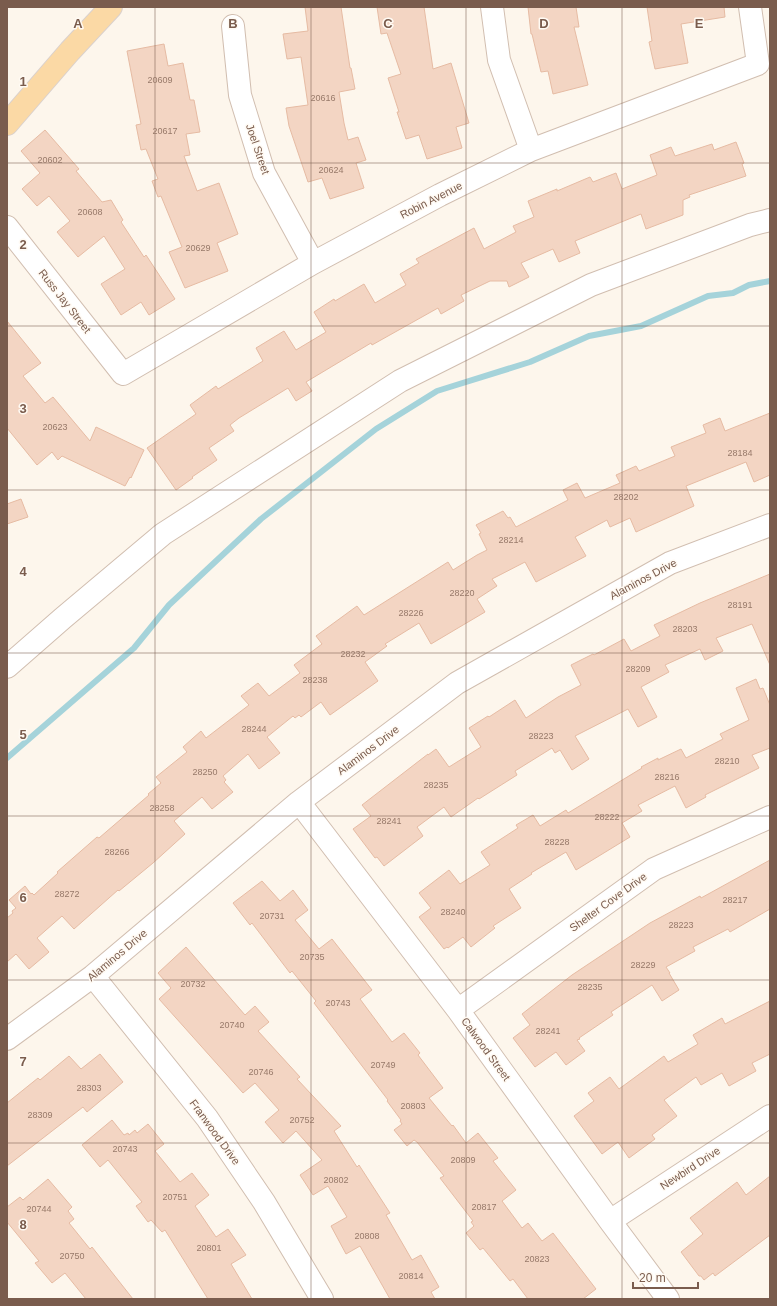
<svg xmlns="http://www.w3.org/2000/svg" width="777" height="1306" font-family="Arial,sans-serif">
<rect width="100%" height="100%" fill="#fdf6ec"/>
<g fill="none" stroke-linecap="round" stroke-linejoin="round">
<!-- stream -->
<path stroke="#a5d3da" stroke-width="6" d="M7,758L134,648L169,605L261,519L376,429L437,391L530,362L589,336L641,326L708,296L733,293L749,285L770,281"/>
</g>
<!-- building -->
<path fill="#f3d5c3" stroke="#e6bba3" d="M305,7H341L350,68H351L355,89L339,92L344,123L348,140L358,137L366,160L356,163L364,188L330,199L322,178L308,182L289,126L286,108L308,105L301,57L287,59L283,34L308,31Z
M377,7H424L433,69L451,63L469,123L456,127L462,148L427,159L419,135L406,139L397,112H399L388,78L401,74L387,33L381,34Z
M528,7H576L579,27H574L588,85L553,94L548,71L541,72L532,34H531Z
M647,7H724L725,17L681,24L688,63L655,69L649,42L652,41Z
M164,44L168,66L183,63L190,100H194L200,132L186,134L190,155L184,156L197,191L219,183L238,234L217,243L228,271L185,288L169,252L182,247L161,196L158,197L152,181L158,179L146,149L141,150L136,125L141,124L127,51Z
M45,130L79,169L76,171L102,202L111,200L123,220L121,222L144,257L146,255L175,299L149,315L141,302L121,315L101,284L125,269L104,236L78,257L57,232L70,221L49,196L37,206L22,189L40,173L21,151Z
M736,142L744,163L742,164L746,176L689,195L690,197L683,200V215L646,229L641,214L575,241L580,253L559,262L553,249L521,263L529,277L509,287L507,281H490L461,295L464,301L441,314L438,308L372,345L371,343L306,382L312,391L296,401L288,388L239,418L230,425L234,431L209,448L217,460L192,477L193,478L176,490L147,448L196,414L190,405L216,386L218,389L263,361L256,348L284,331L296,350L326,332L314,312L334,299L335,301L364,284L375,303L406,285L400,274L419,263L416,259L474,228L484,249L516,232L513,226L534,217L528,201L557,189V191L590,177L593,182L616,173L622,189L657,175L650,155L671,147L675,156L712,144L714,150Z
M7,321L41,363L23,376L45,403L53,397L90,441L96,427L144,450L131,478L130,477L125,486L62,456L58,460L52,452L37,465L7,428Z
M770,413V475L754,482L746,462L686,486L694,506L636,532L630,518L610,527L607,520L575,537L586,556L563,568L536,582L525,562L492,579L497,586L477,599L485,612L431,644L419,623L385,644L387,646L365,662L378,681L330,715L321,702L301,717L299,715L295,718L293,716L267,737L280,753L259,769L248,754L223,776L226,780L224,782L233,792L212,809L202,797L174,821L185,834L153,863L119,891L118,890L74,929L62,916L37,938L49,952L29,969L16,954L7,962V918L13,913L12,911L16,908L9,900L25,886L31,894L32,893L34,895L58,873L57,872L97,837L99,838L149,795L148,794L161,783L156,777L187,752L183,747L201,731L206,738L249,705L241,696L258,683L269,696L300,673L294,665L322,644L316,636L357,606L364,615L448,562L453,570L477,555L487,550L479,534L481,533L476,525L503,511L508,518L510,517L516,527L568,500L563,490L577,483L585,498L620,483L616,475L636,466L639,471L675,456L671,447L706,433L703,425L720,418L725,431Z
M21,499L28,517L7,524V504Z
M770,574V665L752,624L716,638L723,651L705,660L700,649L665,665L669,672L641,687L657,717L638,727L628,709L575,736L589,759L572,770L560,750L555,753L552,748L515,771L517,775L479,799L478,798L451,817L444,807L417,827L423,836L384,866L377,857L375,858L353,829L371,816L362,805L428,754V755L436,749L449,767L481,747L469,728L488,716L489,717L515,700L526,718L558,697L581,685L571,665L593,654L594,655L624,639L631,651L660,636L654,625L700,603Z
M756,679L760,689L763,688L770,705V748L752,755L759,768L705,795L706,797L686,808L675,786L638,805L642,811L622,823L630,837L576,870L566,852L531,873L532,874L509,889L521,908L493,926L495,928L471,947L463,937L448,948L447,947L444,949L419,917L431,908L419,893L449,870L460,884L490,865L481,852L518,828L516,825L533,815L540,826L566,810L568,813L642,768L641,767L658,758V760L681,749L686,758L723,739L720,734L749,720L736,688Z
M770,860V909L730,932L728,929L693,947L695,951L666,967L670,973H669L679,990L662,1001L652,985L611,1012L613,1015L579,1038L580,1039L577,1040L585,1051L566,1065L556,1052L535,1067L513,1038L530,1025L522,1014L572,975L650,923L700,896L701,898Z
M262,881L280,901L293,890L308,910L295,920L319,949L332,939L372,990L360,999L392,1042L404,1033L420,1053L418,1055L443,1088L429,1098L452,1126L453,1125L466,1143L478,1133L498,1158L493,1161L516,1190L502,1201L522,1228L528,1223L542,1241L553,1233L596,1289L583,1299H528L513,1279L510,1281L483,1248L480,1250L466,1233L474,1226L471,1222L473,1221L440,1178L444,1176L417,1142L414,1140L407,1146L394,1130L402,1124L400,1121L401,1120L387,1101L388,1100L314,1003L316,1001L292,971L290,973L252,923L250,925L233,903Z
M186,947L245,1015L255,1006L269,1022L258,1031L300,1077L297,1079L341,1126L334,1131L357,1167L359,1165L390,1213L386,1215L412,1260L421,1255L439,1287L431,1292L435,1299H390L360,1246L346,1254L331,1226L347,1217L328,1186L313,1195L300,1175L322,1160L296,1131L283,1143L265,1122L279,1110L255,1083L243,1093L159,999L171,988L158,973Z
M770,1001V1054L752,1063L756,1071L729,1086L722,1073L701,1085L696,1077L664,1100L677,1116L652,1135L655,1139L629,1158L618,1142L602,1154L574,1116L594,1101L588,1093L610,1077L619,1089L664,1056L668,1062L698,1044L693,1035L722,1018L725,1024Z
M100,1054L123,1082L87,1112L83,1107L7,1166V1103L38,1078L40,1080L69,1056L81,1069Z
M112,1120L124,1135L128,1133L129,1135L135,1130L137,1133L148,1124L164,1144L155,1151L180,1182L192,1173L209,1195L195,1206L216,1237L228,1229L246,1255L231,1264L252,1299H208L165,1230L162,1232L151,1220L148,1222L136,1206L142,1202L108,1160L100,1167L82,1145Z
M770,1176V1235L715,1276L713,1273L704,1280L701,1276H699L681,1252L703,1234L690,1218L737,1182L746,1195Z
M48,1179L72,1207L68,1211L74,1219L69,1223L90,1249L92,1247L133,1299H86L65,1273L52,1283L35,1263L39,1261L7,1222V1207L20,1197L23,1200Z"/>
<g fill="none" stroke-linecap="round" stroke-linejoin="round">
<!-- minor casing -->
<g stroke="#d1beb0" stroke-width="24">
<path id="minor" d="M492,7L499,60L531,150
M233,26L240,95L264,173L313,263
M7,227L123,374L313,263L440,195L531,150L758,64L750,7
M7,667L63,618L163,534L400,381L591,285L750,225L770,220
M299,802L458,1010L610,1221L668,1299
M93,976L207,1118L264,1202L322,1299
M458,1010L654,869L770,817
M7,1039L93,976L299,802L457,683L670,563L770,525
M610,1221L770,1116"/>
</g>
<!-- major casing -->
<g stroke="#dad1cd" stroke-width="24">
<path id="major" d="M7,124L70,51L111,7"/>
</g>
<!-- minor -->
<use href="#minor" stroke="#fff" stroke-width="22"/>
<!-- major -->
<use href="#major" stroke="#fbd9a5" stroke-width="22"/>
</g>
<!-- grid -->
<path fill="none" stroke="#7a5c4d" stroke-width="1" stroke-opacity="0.55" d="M155,7V1299M311,7V1299M466,7V1299M622,7V1299M7,163H770M7,326H770M7,490H770M7,653H770M7,816H770M7,980H770M7,1143H770"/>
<g text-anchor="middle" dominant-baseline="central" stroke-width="3" stroke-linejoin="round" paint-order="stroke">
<!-- number labels -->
<g font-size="9" fill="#987a6a">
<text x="160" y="80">20609</text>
<text x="323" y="98">20616</text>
<text x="165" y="131">20617</text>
<text x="50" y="160">20602</text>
<text x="331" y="170">20624</text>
<text x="90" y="212">20608</text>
<text x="198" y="248">20629</text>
<text x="55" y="427">20623</text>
<text x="740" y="453">28184</text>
<text x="626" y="497">28202</text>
<text x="511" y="540">28214</text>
<text x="462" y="593">28220</text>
<text x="740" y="605">28191</text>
<text x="411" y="613">28226</text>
<text x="685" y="629">28203</text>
<text x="353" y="654">28232</text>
<text x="638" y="669">28209</text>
<text x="315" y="680">28238</text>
<text x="254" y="729">28244</text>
<text x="541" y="736">28223</text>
<text x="727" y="761">28210</text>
<text x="205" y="772">28250</text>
<text x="667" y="777">28216</text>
<text x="436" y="785">28235</text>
<text x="162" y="808">28258</text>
<text x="607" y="817">28222</text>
<text x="389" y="821">28241</text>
<text x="557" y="842">28228</text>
<text x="117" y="852">28266</text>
<text x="67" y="894">28272</text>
<text x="735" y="900">28217</text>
<text x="453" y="912">28240</text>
<text x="272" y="916">20731</text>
<text x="681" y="925">28223</text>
<text x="312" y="957">20735</text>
<text x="643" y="965">28229</text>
<text x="193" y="984">20732</text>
<text x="590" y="987">28235</text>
<text x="338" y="1003">20743</text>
<text x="232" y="1025">20740</text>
<text x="548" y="1031">28241</text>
<text x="383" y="1065">20749</text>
<text x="261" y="1072">20746</text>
<text x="89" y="1088">28303</text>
<text x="413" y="1106">20803</text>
<text x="40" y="1115">28309</text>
<text x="302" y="1120">20752</text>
<text x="125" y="1149">20743</text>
<text x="463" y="1160">20809</text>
<text x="336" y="1180">20802</text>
<text x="175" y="1197">20751</text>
<text x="484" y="1207">20817</text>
<text x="39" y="1209">20744</text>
<text x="367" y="1236">20808</text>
<text x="209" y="1248">20801</text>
<text x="72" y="1256">20750</text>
<text x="537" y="1259">20823</text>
<text x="411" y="1276">20814</text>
</g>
<!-- street labels -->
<g font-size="11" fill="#7a5c4d" stroke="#fffaf3">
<text transform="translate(258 149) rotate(71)">Joel Street</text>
<text transform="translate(431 200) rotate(-27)">Robin Avenue</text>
<text transform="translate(65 301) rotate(52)">Russ Jay Street</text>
<text transform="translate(643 579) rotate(-28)">Alaminos Drive</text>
<text transform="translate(368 750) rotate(-37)">Alaminos Drive</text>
<text transform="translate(608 902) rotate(-36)">Shelter Cove Drive</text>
<text transform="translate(117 955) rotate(-40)">Alaminos Drive</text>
<text transform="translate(486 1049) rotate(54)">Calwood Street</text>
<text transform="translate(215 1132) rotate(54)">Franwood Drive</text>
<text transform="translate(690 1168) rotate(-33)">Newbird Drive</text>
</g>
</g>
<g font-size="13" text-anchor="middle" font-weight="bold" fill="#7a5c4d" stroke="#fffaf3" stroke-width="3" stroke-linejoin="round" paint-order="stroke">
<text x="78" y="28">A</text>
<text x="233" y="28">B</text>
<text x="388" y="28">C</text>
<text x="544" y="28">D</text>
<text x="699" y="28">E</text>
<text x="23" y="86">1</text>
<text x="23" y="249">2</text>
<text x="23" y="413">3</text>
<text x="23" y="576">4</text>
<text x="23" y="739">5</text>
<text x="23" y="902">6</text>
<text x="23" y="1066">7</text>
<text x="23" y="1229">8</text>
</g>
<!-- border -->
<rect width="777" height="1306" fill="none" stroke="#7a5c4d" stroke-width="16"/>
<!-- scale -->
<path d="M633 1282v6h65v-6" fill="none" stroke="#7a5c4d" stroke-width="2"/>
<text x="639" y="1282" font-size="12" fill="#7a5c4d" stroke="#fffaf3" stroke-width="3" paint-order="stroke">20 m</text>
</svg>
